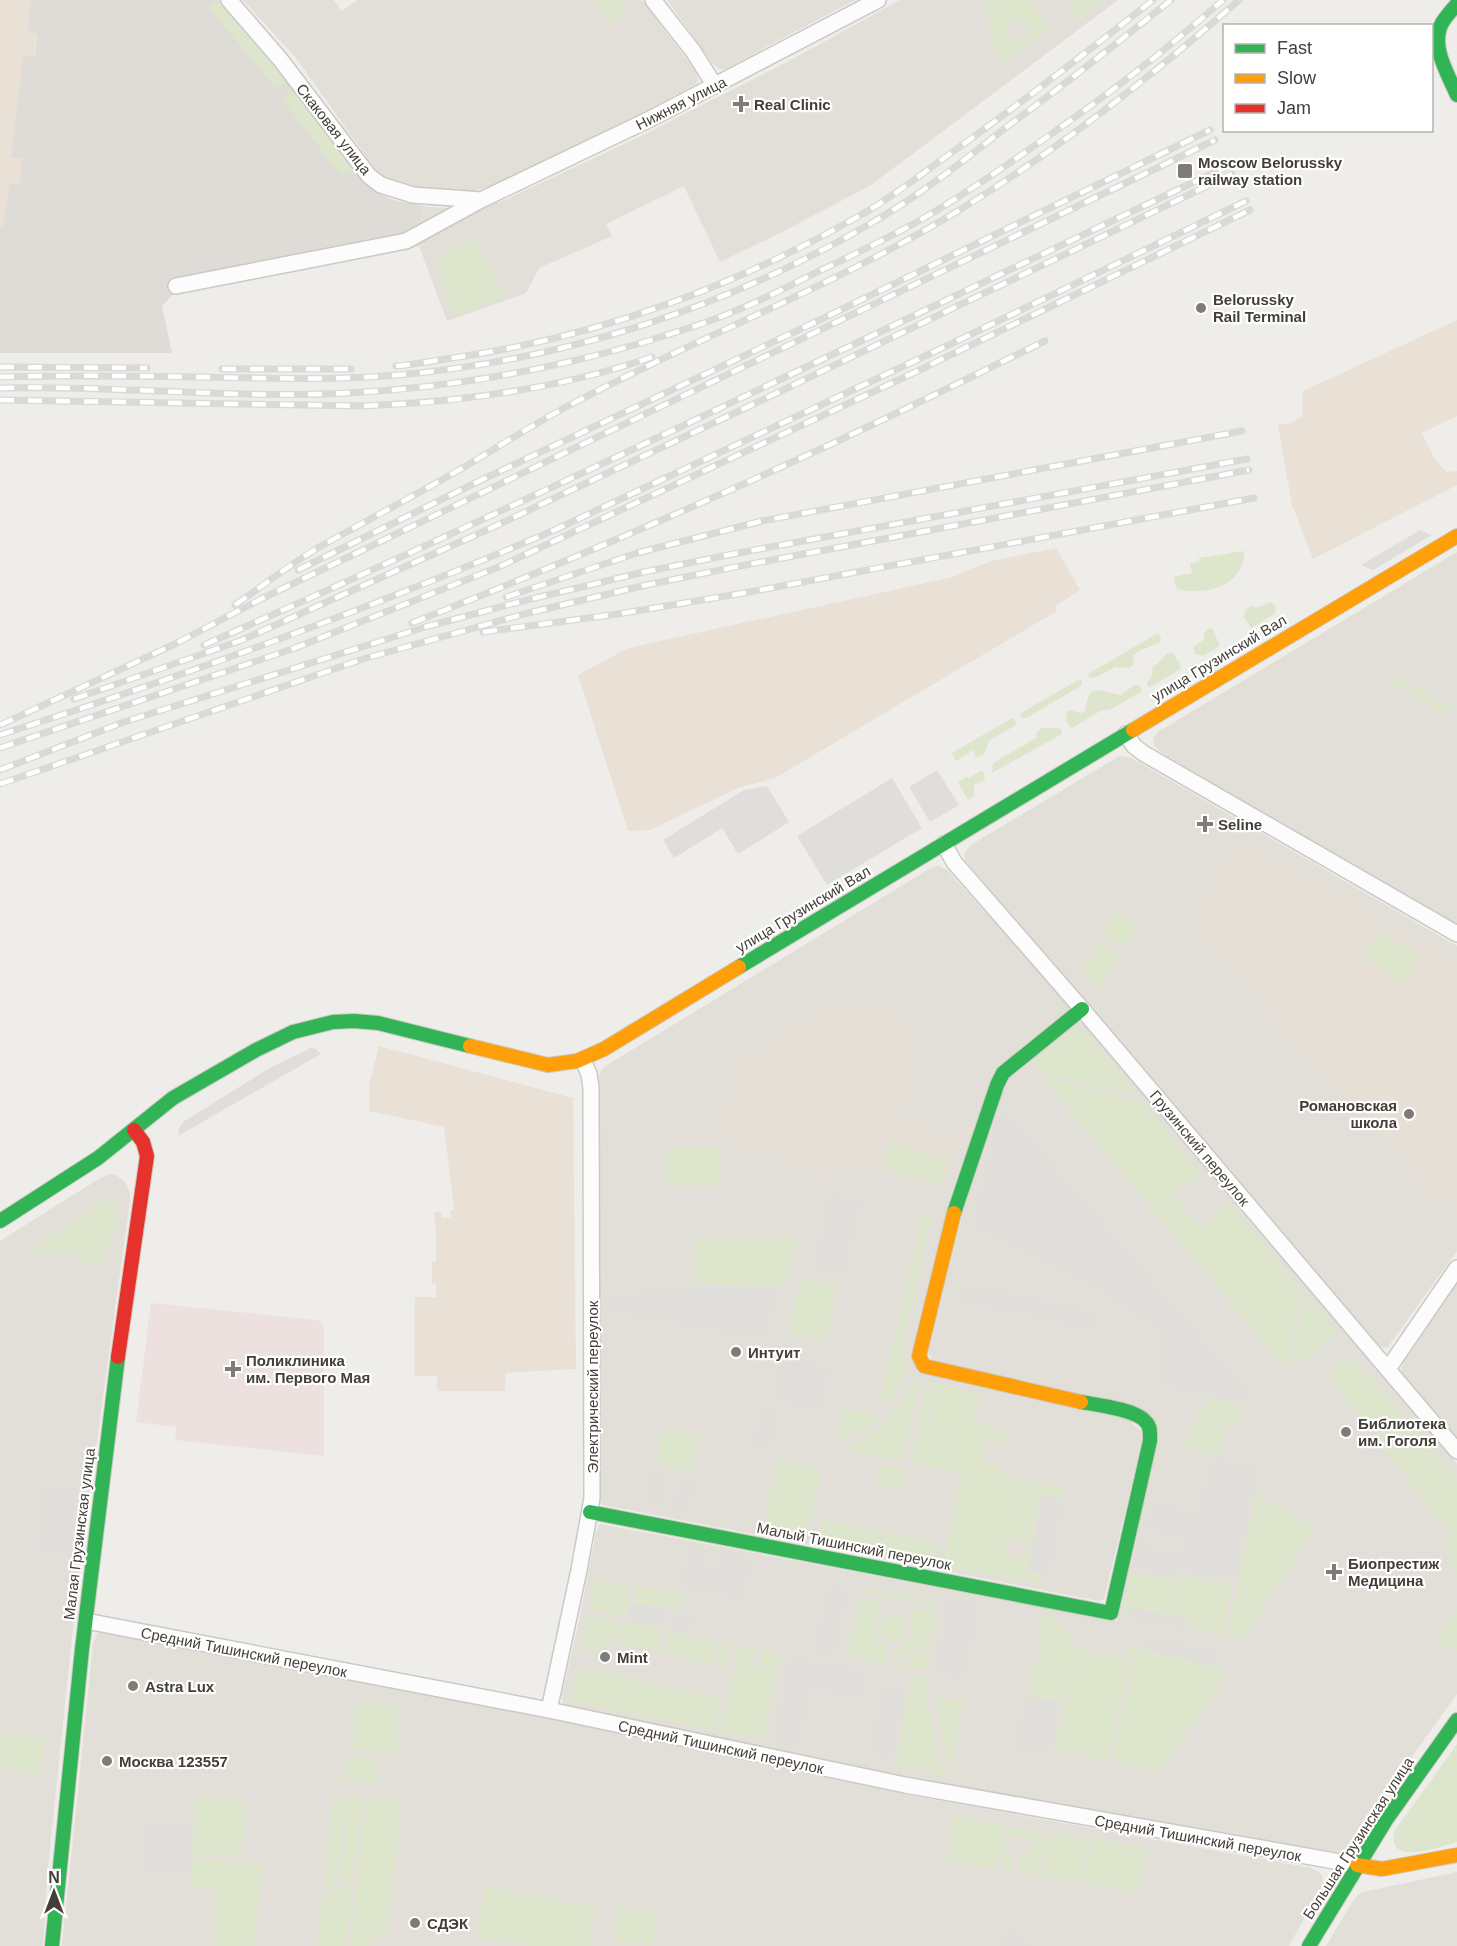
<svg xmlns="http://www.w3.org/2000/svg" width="1457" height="1946" font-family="Arial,sans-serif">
<rect width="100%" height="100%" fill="#efede9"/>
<!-- residential -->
<path fill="#e2ded8" d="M243,0H334L341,11L358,0H642L697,73L698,80L696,84L543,166L499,185L466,192L428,190L397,182L384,177L375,169L296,58Z
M667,0H855L725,69H720L713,64Z
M900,0H1118L871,185L784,231L720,262L684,186L606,224L612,236L539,268L526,293L447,321L419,246L423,206L464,210L485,207L507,199L637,138L789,61Z
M1457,552V924L1225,791L1159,751L1154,745L1153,738L1158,732Z
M1124,756L1133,759L1457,946V1251L1388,1347L1384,1348L1377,1345L965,860L964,853L971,845L1118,757Z
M936,866H940L948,871L1066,1001L1069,1009L1008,1060L913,1357L1128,1420L1144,1433L1104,1599L1099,1601L603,1505L600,1503L599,1498L598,1078L601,1071L604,1067L929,869Z
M1078,1021L1088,1027L1457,1464V1694L1349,1844L1344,1850L1338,1852L1318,1851L906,1777L572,1709L563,1704L562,1695L581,1612L596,1532L600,1524L1117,1621L1157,1430L933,1361L928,1353L965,1204L1007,1076Z
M110,1174L116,1175L125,1182L130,1193V1200L95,1455L72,1637L48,1868L43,1946H0V1241L97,1180Z
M1457,1283V1440L1405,1378L1401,1370L1404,1361Z
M102,1632L546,1718L903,1794L1312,1868L1322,1875L1323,1884L1289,1946H62L93,1644L97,1634Z
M1457,1872V1946H1326L1351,1904L1358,1895L1363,1892Z"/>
<!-- commercial -->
<path fill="#e9e1d6" d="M0,0H31L27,32L37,34L34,57L24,55L11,157L22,159L19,185L9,184L3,227L0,226Z
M1457,320V416L1422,433L1434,458L1446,472L1457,471V485L1313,559L1292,505L1278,425L1293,422L1303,415V391Z
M1056,548L1080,590L1055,606L1057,611L775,778L738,788L650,830L628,831L578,675L628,648L953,577L991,561Z
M379,1046L573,1098L576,1369L505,1373V1391H437V1376H415V1297H436V1284L432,1283V1261H436V1231L434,1212H441L442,1218L451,1217V1210H454L444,1127L369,1111V1084Z"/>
<!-- industrial -->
<path fill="#dfdcd8" d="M31,0H219L297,92L351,168L363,181L378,193L394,200L423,206L419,246L176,291L162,306L172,353H0V226H3L9,184H19L22,159L11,158L23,55L35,56L37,34L27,32Z"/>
<!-- education -->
<path fill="#e5dfd6" d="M1240,838L1457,963V1208L1434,1196L1265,1008L1188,929Z
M848,995L859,1008L874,997L922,1053L899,1120L959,1140L943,1188L837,1157L830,1178L783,1163L780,1156L719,1136L745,1058Z"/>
<!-- medical -->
<path fill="#ede1df" d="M151,1303L318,1320L324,1327V1456L175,1440L176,1427L136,1422Z"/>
<!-- green -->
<path fill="#dde6cc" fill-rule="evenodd" d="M591,0H619L627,12L608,24Z
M995,0H1030L1050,30L1003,62L989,41L990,18L983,8ZM1016,18L1024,20L1030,27L1028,35L1021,40L1013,39L1008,32L1009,24Z
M1074,0H1106L1095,6L1082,19L1075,16L1072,13Z
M215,1L223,4L285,78L284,84L280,87L274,86L212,11L211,6Z
M290,91L297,92L352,169L350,174H343L337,171L285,103L284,97Z
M474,240L505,297L455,316L434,257Z
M1244,551C1245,558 1243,562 1240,569C1229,591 1199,594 1177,589L1173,577L1192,573L1190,563L1199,562V558Z
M1270,602L1276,606L1275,614L1251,628L1244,617L1245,610L1251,606L1259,607Z
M1212,628L1220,646L1203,656L1195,654L1193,648L1204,639C1204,632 1205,630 1212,628Z
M1158,633L1161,638L1160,642C1151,647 1140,649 1133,656C1134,662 1135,664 1130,668L1115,667L1097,677L1090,678L1088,674Z
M1168,653H1173L1180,664L1181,669L1150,687L1147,685V682L1151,678L1153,667C1161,662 1163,656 1168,653Z
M1394,674L1410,682L1405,691L1389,683Z
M1080,679L1082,682L1081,686L1026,718H1022L1019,714Z
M1134,685H1139L1142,692L1109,710H1102L1072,728C1065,724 1066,719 1067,712L1070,710L1080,713L1085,711L1088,697L1092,692L1099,690L1121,695Z
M1414,685L1431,695L1426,703L1409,694Z
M1437,698L1451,706L1446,715L1432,707Z
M1012,718L1015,720L1016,725L990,740C985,748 988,754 977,757L975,756L974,750L956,761L952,753Z
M1042,728H1059L1062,730V734L992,773L993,763L1036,738L1037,732Z
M980,771L984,772L985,780L974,785V796L968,800L958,782L966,777L969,778Z
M1115,913L1137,926L1125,947L1103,935Z
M1380,931L1421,956L1404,984L1363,959Z
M1099,940L1121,955L1099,992L1082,972Z
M1076,1027L1085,1031L1135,1091L1134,1093L1129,1094L1042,1074L1033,1061Z
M1045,1078L1139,1101L1145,1104L1201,1173L1173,1195L1199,1227L1229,1204L1302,1288L1288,1361L1282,1365L1044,1080Z
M891,1143L946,1161L938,1185L883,1167Z
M666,1148H720V1186H666Z
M107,1199L114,1203L118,1215L103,1264L93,1266L67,1251L42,1256L32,1249Z
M922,1213L933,1216L902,1348L903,1360L910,1370L887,1403L880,1401Z
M693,1237H796L785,1285L693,1284Z
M800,1278L837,1286L826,1341L789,1334Z
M1307,1296L1338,1332L1299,1364L1295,1363L1292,1359L1304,1298Z
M1345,1361L1357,1362L1457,1478V1579L1449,1557L1447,1530L1329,1379L1333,1365Z
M915,1379L919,1380L903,1461L844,1449V1448C883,1435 893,1411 915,1379Z
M927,1382H929L930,1434L953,1446L956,1472L911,1463Z
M931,1382L980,1394L974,1422L1009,1431L1006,1444L987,1440L982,1462L1001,1466L1000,1474L1018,1478L1011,1513L1037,1518L1030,1549L1027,1548L1025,1541L1017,1537C996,1542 1011,1568 1026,1552L1030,1553L1026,1572L1043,1575L1042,1585L943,1566L961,1473L958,1472L955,1445L932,1432Z
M1215,1397L1225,1400L1245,1412L1236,1428L1196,1419L1198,1414Z
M842,1408L878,1416V1418C866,1432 854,1437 836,1438Z
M1195,1420L1226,1427L1220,1455L1180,1447L1181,1440L1191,1441Z
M661,1430L698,1435L694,1470L657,1466Z
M777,1459L822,1468L807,1538L762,1529Z
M879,1465L905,1470L901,1489L876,1484Z
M1019,1480L1062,1487L1060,1499L1042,1495V1490L1036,1517L1012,1512Z
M1256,1494L1310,1525L1313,1533L1246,1635L1240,1638L1187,1626L1188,1619L1131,1608L1128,1616L1121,1614L1131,1571L1176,1581L1169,1613L1229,1626Z
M821,1520L939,1543L935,1562L818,1539Z
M1181,1574L1232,1585L1224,1623L1171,1612Z
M595,1579L632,1586L626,1616L590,1609Z
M636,1585L684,1595L681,1611L632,1601Z
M860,1587L939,1601L938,1606L859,1591Z
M859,1598L882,1603L881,1613L874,1625V1633L877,1639L887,1647L884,1663L847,1656Z
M911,1607L936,1611L932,1641C921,1647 906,1660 893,1658V1649C921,1645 908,1624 911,1607Z
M1457,1609V1651L1434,1644Z
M588,1615L618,1622L614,1643L604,1641L601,1654L582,1650Z
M1043,1615L1053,1617L1076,1646L1062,1703L1028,1696L1034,1663L1057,1666L1037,1662L1041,1639L1039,1638Z
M880 1629a13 13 0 1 1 26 0a13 13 0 1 1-26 0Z
M623,1622L664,1630L658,1652L618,1643Z
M669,1632L716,1641L711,1664L664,1653Z
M720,1642L733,1645L728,1668L715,1665Z
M739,1646L755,1649L752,1663L736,1659Z
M1128,1646L1227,1671L1226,1675L1163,1768L1157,1772L1110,1761L1135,1657L1126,1655Z
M931,1648L927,1671L897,1665Z
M1078,1648L1130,1661L1106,1761L1053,1748Z
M762,1651L781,1654L779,1669L759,1664Z
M736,1662L777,1671L764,1740L720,1731Z
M576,1667L722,1699L715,1731L570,1701Z
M912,1675L928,1678L925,1695L943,1775L895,1765Z
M935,1697L964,1702L950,1776Z
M360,1702L392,1705L398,1708L397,1753L353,1750L355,1707L356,1704Z
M0,1734L45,1739L41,1774L1,1770Z
M1457,1744V1842C1439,1847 1384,1868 1395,1830Z
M346,1757L379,1759L377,1783L344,1780Z
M196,1797L246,1802L241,1857L192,1853Z
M333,1797H346L335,1886L323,1890Z
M349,1798H362L353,1881L339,1885Z
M366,1799L402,1801L388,1931L376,1936L367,1946H350Z
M954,1816L1005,1825L997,1869L946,1861Z
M1012,1827L1043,1832L1044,1833L1043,1835L1027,1841C1022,1834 1016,1835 1010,1839C1005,1845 1006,1852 1013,1857L1011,1871L1001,1869L1007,1831L1008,1828Z
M1052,1832L1088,1838L1081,1883L1045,1877Z
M1091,1838L1148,1848L1140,1893L1084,1883Z
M1044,1839L1048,1841L1045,1863L1039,1865L1027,1853L1029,1851V1844Z
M1025,1855L1043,1872V1875L1019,1872L1020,1858Z
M192,1858L262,1864L254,1946H212L218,1891L190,1888Z
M353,1885L346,1946H317L322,1894Z
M485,1887L596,1907L590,1946H527L476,1937Z
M619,1907L658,1913L652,1946L613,1940Z"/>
<!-- parking -->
<path fill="#e0deda" d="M1420,530L1432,535L1373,570L1361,565Z
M937,770L959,805L930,822L909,787Z
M892,778L922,828L827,885L797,836Z
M767,786L789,822L738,854L722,828L674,858L663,840L744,790Z
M313,1047L321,1054L178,1136L179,1128L184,1121L270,1068Z
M1004,1110L1247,1393L1242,1402L1163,1384L1166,1340L1150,1321L1079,1276L973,1223L996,1133Z
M831,1197L860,1199L842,1272L815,1267Z
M965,1285L1093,1313L1090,1327L962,1299Z
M687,1287L775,1289L764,1337L606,1309V1301H639V1294L687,1293Z
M782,1359L828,1368L821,1407L775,1398Z
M763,1408L776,1410L769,1449L755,1447Z
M1212,1460L1256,1470L1234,1579L1177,1567L1175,1577L1132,1567L1136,1547L1181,1557L1185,1535L1148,1528L1153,1506L1201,1514Z
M660,1472V1501H648V1472Z
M681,1479L693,1481L687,1510L675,1508Z
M46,1486L76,1490L68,1555L38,1551Z
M1044,1497L1062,1501L1047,1573L1029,1570Z
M690,1547L705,1550L701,1569L718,1573L715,1591L683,1586Z
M724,1554L749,1559L741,1597L716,1592Z
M830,1588L846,1591L832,1655L817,1652Z
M948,1599L976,1604L964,1676L937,1671Z
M632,1604L667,1611L664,1626L629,1618Z
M1131,1609L1187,1620L1185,1629L1130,1617Z
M674,1612L692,1616L689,1631L671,1627Z
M1146,1637L1216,1654L1213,1664L1143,1648Z
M791,1659L866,1673L861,1695L809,1685L796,1747L774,1742Z
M884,1686L905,1690L892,1756L871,1752Z
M1027,1697L1059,1703L1049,1753L1017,1747Z
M147,1823L191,1826L188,1873L144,1870Z
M1004,1932L1014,1933L1019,1942L1030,1946H1002Z"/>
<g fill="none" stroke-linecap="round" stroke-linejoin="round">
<!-- street casing -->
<g stroke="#cbc9c5" stroke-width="18">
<path id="street" d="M229,0L280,59L369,176L381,185L413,195L481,200L650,119L878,0
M653,0L693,51L715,86
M176,286L406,241L481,200
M1126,734L1134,746L1143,753L1457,934
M944,844L954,862L1082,1009L1457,1451
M1388,1369L1457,1268
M86,1621L549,1710L905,1785L1357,1865
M549,1710L579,1570L592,1498L591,1088L589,1074L583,1060"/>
</g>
<!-- fast casing -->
<g stroke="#cdc9c1" stroke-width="16">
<path id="fast" d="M1457,4C1452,10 1446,16 1442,23C1430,46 1448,74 1457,95
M739,967L1133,730
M954,1213L997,1085L1003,1073L1082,1009
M0,1221L98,1158L173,1098L256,1050L293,1032L333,1022L354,1021L378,1023L470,1046
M590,1512L1111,1613L1150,1441C1150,1434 1151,1427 1146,1422C1136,1409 1097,1405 1081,1402
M52,1946L82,1649L118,1357
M1309,1946L1386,1820L1457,1720"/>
</g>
<!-- slow casing -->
<g stroke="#cdc9c1" stroke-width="16">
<path id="slow" d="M1133,730L1457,536
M470,1046L548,1065L577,1061L604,1049L739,967
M954,1213L919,1356L924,1366L1081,1402
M1357,1865L1382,1869L1457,1855"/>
</g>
<!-- jam casing -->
<g stroke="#cdc9c1" stroke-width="16">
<path id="jam" d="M118,1357L147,1156L143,1142L134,1130"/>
</g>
<!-- street -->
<use href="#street" stroke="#fdfcfc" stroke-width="15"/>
<!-- fast -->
<use href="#fast" stroke="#30b455" stroke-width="14"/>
<!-- slow -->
<use href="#slow" stroke="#ff9f0a" stroke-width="14"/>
<!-- jam -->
<use href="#jam" stroke="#e5322d" stroke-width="14"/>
<!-- rail casing -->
<g stroke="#d9d9d8" stroke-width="7">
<path id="rail" d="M396,366C417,364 438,360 459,357C601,336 741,284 866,212C895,195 923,173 951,153C1020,104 1087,52 1153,0
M0,367L147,368
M222,369H351
M0,377C66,375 132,376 198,377C269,378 339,381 409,374C571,358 728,306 868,225C916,198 961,163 1004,129C1061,87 1116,44 1171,0
M0,388C116,385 231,399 347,393C449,388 550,370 648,341C676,332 704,324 730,313C759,302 787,287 815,273C851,256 887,239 922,219C960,197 997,172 1034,146C1101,100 1162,54 1223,0
M0,400L364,406C461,402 559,389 652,357
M298,570L473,484L828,316L1210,130
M506,597L637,553L762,521L1242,431
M235,605C264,585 293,562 323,545C366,521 410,498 452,474C492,451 530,426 570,405C700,336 840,284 966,206C1063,146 1153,75 1239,0
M412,623C552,568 691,509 827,446C900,412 973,376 1045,341
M483,632L618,614L744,593L1254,498
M204,645C549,494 887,327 1228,166
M74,699L242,640L489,529L758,402L1232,174
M0,725L175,644L261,599L1215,140
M0,735C189,674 376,607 559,528L957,341L1246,201
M0,748L295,648L501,566L907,376L1250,210
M0,770L124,722L425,627L523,601L644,572L733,554L1247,459
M0,784L363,659L524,614L646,585L735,567L1249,470"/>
</g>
<!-- rail -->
<use href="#rail" stroke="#fff" stroke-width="4.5" stroke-dasharray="14" stroke-linecap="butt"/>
</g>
<!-- markers -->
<g fill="#7f7b75" stroke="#fff" stroke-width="2">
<path d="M738 95h6v6h6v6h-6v6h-6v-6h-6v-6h6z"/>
<rect x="1177" y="163" width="16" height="16" rx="3"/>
<circle cx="1201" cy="308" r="6"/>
<path d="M1202 815h6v6h6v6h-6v6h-6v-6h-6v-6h6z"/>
<circle cx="1409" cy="1114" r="6"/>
<circle cx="736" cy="1352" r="6"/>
<path d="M230 1360h6v6h6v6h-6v6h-6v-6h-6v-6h6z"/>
<circle cx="1346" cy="1432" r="6"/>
<path d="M1331 1563h6v6h6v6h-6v6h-6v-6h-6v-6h6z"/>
<circle cx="605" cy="1657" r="6"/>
<circle cx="133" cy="1686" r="6"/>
<circle cx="107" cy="1761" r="6"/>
<circle cx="415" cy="1923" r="6"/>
</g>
<g text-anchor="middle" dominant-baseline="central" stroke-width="4.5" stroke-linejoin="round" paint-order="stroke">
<!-- street labels -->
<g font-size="15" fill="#433e37" stroke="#fff">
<text transform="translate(681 103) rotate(-27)">Нижняя улица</text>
<text transform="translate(334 129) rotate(52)">Скаковая улица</text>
<text transform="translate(1219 658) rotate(-31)">улица Грузинский Вал</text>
<text transform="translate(803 909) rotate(-31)">улица Грузинский Вал</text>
<text transform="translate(1200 1148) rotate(50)">Грузинский переулок</text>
<text transform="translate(592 1387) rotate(-90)">Электрический переулок</text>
<text transform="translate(79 1534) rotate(-83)">Малая Грузинская улица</text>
<text transform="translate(854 1546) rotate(11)">Малый Тишинский переулок</text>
<text transform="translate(244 1652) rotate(11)">Средний Тишинский переулок</text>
<text transform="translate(721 1747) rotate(12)">Средний Тишинский переулок</text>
<text transform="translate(1198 1838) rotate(10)">Средний Тишинский переулок</text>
<text transform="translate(1358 1838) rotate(-57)">Большая Грузинская улица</text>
</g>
<!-- poi labels -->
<g font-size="15" font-weight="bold" fill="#433e37" stroke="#fff" text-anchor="start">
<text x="754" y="104">Real Clinic</text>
<text x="1198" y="162">Moscow Belorussky<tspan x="1198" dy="17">railway station</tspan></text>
<text x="1213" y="299">Belorussky<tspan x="1213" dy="17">Rail Terminal</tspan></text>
<text x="1218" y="824">Seline</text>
<text x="1397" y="1105" text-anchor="end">Романовская<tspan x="1397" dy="17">школа</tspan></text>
<text x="748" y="1352">Интуит</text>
<text x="246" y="1360">Поликлиника<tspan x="246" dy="17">им. Первого Мая</tspan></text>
<text x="1358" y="1423">Библиотека<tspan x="1358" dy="17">им. Гоголя</tspan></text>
<text x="1348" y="1563">Биопрестиж<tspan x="1348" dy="17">Медицина</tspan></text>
<text x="617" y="1657">Mint</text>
<text x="145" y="1686">Astra Lux</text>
<text x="119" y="1761">Москва 123557</text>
<text x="427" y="1923">СДЭК</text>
</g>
</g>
<!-- legend -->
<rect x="1223" y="24" width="210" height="108" fill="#ffffff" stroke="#b4b2af" stroke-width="1.5"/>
<rect x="1235" y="44" width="30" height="9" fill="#30b455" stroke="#b4b2af" stroke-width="1.5"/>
<text x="1277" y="54" font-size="18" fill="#433e37">Fast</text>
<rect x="1235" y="74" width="30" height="9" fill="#ff9f0a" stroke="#b4b2af" stroke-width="1.5"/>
<text x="1277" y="84" font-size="18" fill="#433e37">Slow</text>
<rect x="1235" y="104" width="30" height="9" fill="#e5322d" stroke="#b4b2af" stroke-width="1.5"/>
<text x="1277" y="114" font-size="18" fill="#433e37">Jam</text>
<!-- north arrow -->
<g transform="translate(54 1892)" stroke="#ffffff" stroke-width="4.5" paint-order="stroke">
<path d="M0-4.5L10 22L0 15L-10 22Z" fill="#433e37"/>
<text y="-9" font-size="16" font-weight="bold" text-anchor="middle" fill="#433e37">N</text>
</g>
</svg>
